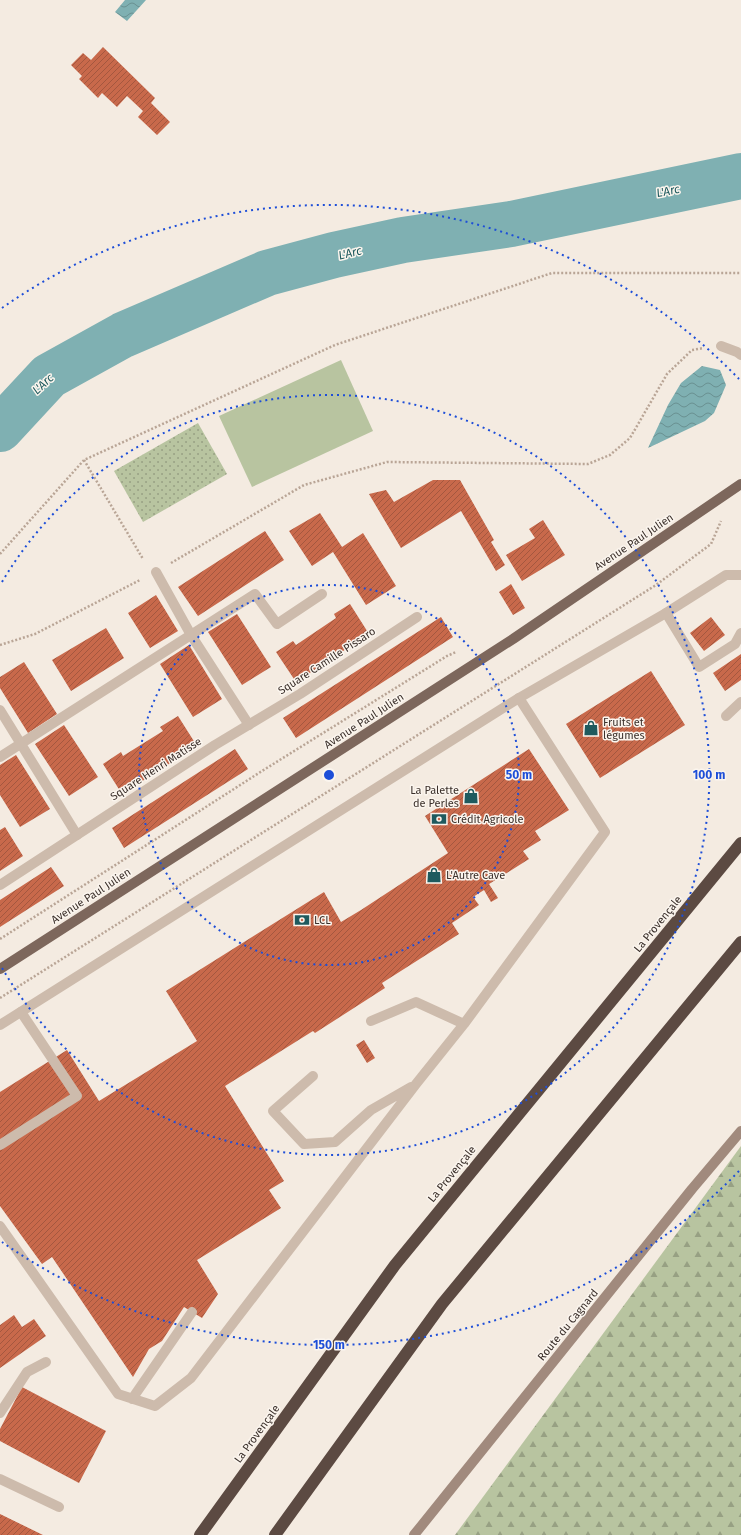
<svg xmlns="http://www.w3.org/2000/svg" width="741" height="1535" font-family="'Fira Sans',sans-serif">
<defs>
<pattern id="forest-firs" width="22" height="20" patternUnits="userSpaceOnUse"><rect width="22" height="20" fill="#b8c4a0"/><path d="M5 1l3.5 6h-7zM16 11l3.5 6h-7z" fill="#97a083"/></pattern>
<pattern id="park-dots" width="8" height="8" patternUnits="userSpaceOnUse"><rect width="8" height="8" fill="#b8c4a0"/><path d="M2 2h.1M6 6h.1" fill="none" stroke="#97a083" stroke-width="1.8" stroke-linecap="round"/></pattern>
<pattern id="water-waves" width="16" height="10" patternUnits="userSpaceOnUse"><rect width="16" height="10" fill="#7fb0b2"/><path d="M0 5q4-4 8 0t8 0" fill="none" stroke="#699091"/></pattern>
<pattern id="building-hatch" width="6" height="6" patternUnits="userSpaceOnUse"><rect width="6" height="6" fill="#c8694b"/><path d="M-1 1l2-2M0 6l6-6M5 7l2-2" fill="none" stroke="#a4573f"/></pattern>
</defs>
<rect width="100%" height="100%" fill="#f4ebe1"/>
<!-- forest -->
<path fill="url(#forest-firs)" d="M741,1146V1535H455Z"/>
<!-- park -->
<path fill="url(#park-dots)" d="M198,423L227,474L143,522L114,471Z"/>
<!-- pitch -->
<path fill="#b8c4a0" d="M341,360L373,431L252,487L219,416Z"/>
<!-- water -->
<path fill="url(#water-waves)" d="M125,0H146L127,21L115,12Z
M702,366L720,370L726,385L714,413L705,421L648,448L668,405L681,383Z"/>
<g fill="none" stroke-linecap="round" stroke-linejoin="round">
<!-- river -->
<path stroke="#7fb0b2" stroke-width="46" d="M0,429L49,376L123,335L267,273L334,255L403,240L511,224L741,176"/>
</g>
<!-- building -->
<path fill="url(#building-hatch)" d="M103,47L155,98L151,103L170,122L157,135L138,117L143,111L127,96L117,107L102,93L98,98L79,79L82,76L71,65L83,53L91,60Z
M433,480H460L494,540L491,542L505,565L496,571L461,511L401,548L369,494L386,490L394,502Z
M320,513L342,547L363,533L396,586L366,605L333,552L312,566L289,531Z
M543,520L565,555L522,581L506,555L535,538L529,529Z
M265,531L284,560L198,616L178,587Z
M511,584L525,608L513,615L499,592Z
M156,595L178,631L150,648L128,613Z
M350,604L369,634L296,682L276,652L293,641L296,645L336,618L334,614Z
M237,614L271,667L242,685L208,632Z
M441,617L453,637L296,738L283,718Z
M711,617L725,635L704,651L690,633Z
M106,628L124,658L71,691L52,660Z
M189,645L222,699L193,717L160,664Z
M741,654V680L725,691L713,673Z
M24,662L57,714L28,733L0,688V677Z
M651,671L685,725L600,778L566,724Z
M178,716L197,746L122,794L103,764L121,752L123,756L163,731L160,727Z
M64,725L98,777L69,796L35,744Z
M235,749L248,769L124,848L112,828Z
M529,749L569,810L535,831L541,840L523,851L529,859L489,884L498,898L491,902L484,890L473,897L479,905L452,923L459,934L382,983L385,988L315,1033L313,1031L225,1086L284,1181L269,1190L281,1208L197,1260L218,1294L202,1318L184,1307L162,1341L149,1349L133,1377L52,1257L42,1264L0,1206V1092L67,1050L99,1101L197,1041L166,991L324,892L341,922L361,910L448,853L425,816Z
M16,755L50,809L20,827L0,795V765Z
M5,827L23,856L0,871V830Z
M51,867L64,886L0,927V900Z
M364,1040L375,1058L367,1063L356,1045Z
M14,1315L22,1327L34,1319L46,1336L0,1368V1325Z
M22,1387L106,1431L79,1483L0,1441V1429Z
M0,1514L43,1535H0Z"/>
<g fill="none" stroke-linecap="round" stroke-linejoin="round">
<!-- path -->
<path stroke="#b9a596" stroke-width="2.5" stroke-dasharray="2 2" stroke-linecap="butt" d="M84,460L143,559
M0,554L84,460L335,345L552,273H741
M171,563L304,485L387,462L588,464L610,455L630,438L667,374L692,350L704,348
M0,645L35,634L140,580
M0,939L262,771L447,656L456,652
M0,998L656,585L711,544L721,521"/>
<!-- lane -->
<path stroke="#cdbbac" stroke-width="10" d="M721,346L737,352L741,355
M156,572L191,635L249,725
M666,613L699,667L735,644L741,633
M0,710L77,835
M726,716L741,702
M371,1021L416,1002L464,1024
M313,1076L273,1111L304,1144L335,1142L371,1110L411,1087
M0,1145L77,1096L21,1012
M0,1226L118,1394L155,1406L191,1378L416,1084L464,1024L605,832L519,698
M132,1399L192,1312
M0,1413L27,1372L46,1362
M0,1479L59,1507"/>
<!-- street -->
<path stroke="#cdbbac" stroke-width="10" d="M0,757L255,594L277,624L322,594
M0,885L215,745L300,694L417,617
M0,1025L519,698L666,613L726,575H741"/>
<!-- secondary -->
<path stroke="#a18a7d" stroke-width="10" d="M414,1535L692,1189L741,1131"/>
<!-- primary -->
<path stroke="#7d675c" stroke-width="10" d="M0,969L513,639L741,484"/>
<!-- highway -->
<path stroke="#5c4a42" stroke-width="12" d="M200,1535L395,1265L741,843
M275,1535L442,1304L741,942"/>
</g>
<!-- distance rings -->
<g fill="none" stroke="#1d4ed8" stroke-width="2" stroke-dasharray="2 4">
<circle cx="329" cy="775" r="190"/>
<path d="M2 582A380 380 0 1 1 2 968"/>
<path d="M739 1171A570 570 0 0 1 2 1242M2 308A570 570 0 0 1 739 379"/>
</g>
<!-- icons -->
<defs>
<g id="shop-bare" transform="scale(1.2)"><path d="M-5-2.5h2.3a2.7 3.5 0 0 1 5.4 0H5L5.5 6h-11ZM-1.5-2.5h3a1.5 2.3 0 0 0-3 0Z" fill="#1f5a5e" stroke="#fbf5ee" stroke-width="2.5" paint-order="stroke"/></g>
<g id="bank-bare" transform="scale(1.2)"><path d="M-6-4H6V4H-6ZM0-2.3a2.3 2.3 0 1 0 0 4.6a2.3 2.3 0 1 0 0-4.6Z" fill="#1f5a5e" stroke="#fbf5ee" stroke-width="2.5" paint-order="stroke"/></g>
</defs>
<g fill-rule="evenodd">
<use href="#shop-bare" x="591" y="728"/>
<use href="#shop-bare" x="471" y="796"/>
<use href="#bank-bare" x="439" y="819"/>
<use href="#shop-bare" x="434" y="875"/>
<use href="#bank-bare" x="302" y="920"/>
</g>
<g text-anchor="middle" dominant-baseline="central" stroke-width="3" stroke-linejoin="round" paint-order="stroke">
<!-- street labels -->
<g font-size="11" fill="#3b302b" stroke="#fbf5ee">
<text transform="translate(634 542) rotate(-34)">Avenue Paul Julien</text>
<text transform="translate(327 661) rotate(-33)">Square Camille Pissaro</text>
<text transform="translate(364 721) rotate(-33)">Avenue Paul Julien</text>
<text transform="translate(156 769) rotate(-33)">Square Henri Matisse</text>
<text transform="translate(91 896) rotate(-33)">Avenue Paul Julien</text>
<text transform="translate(658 924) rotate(-51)">La Provençale</text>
<text transform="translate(452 1174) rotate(-51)">La Provençale</text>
<text transform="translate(568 1325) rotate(-51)">Route du Cagnard</text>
<text transform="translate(257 1434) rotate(-54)">La Provençale</text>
</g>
<!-- poi labels -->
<g font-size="11" fill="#3b302b" stroke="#fbf5ee" text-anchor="start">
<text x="603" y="722">Fruits et<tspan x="603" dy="13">légumes</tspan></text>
<text x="459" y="790" text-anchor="end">La Palette<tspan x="459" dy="13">de Perles</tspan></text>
<text x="451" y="819">Crédit Agricole</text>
<text x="446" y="875">L'Autre Cave</text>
<text x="314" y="920">LCL</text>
</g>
<!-- water labels -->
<g font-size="12" font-style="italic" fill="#1f5a5e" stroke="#fbf5ee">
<text transform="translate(668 191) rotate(-12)">L'Arc</text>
<text transform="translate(350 253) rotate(-14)">L'Arc</text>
<text transform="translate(43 384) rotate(-43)">L'Arc</text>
</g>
</g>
<circle cx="329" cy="775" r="6" fill="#1d4ed8" stroke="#fbf5ee" stroke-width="2"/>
<g font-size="12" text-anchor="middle" font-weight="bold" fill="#1d4ed8" stroke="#fbf5ee" stroke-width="3" stroke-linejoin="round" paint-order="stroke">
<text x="519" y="779">50 m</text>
<text x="709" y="779">100 m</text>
<text x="329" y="1349">150 m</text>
</g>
</svg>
